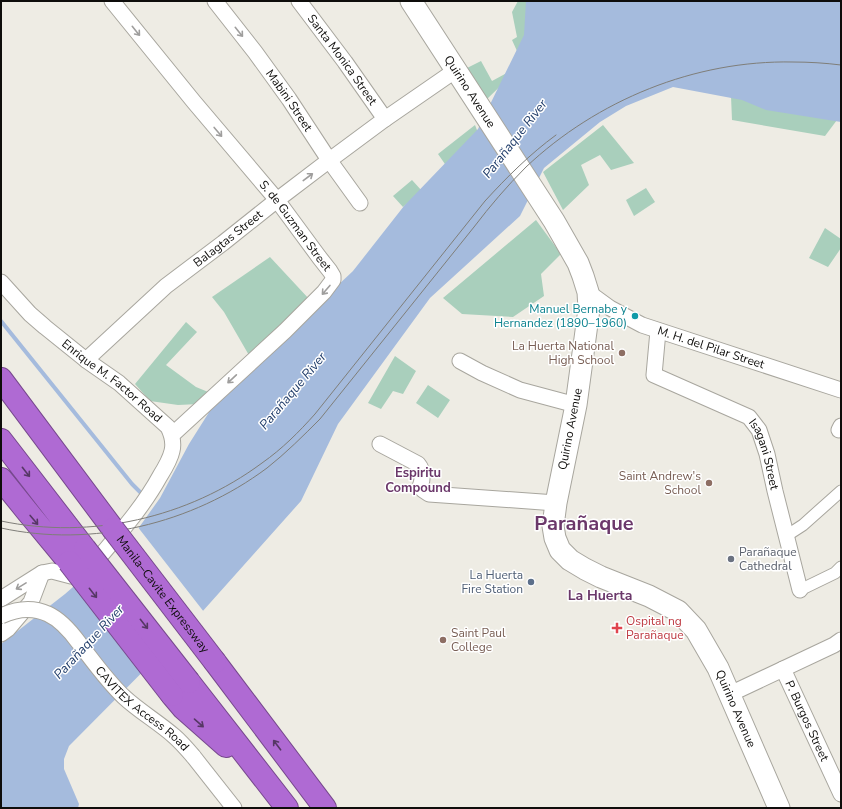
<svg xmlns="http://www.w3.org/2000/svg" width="842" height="809" font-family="'Nunito Sans',sans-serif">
<rect width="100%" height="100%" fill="#eeece4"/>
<!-- green -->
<path fill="#a9cfbc" d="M518,1H533L522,62L512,40L517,37L512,12Z
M481,61L492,81L523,64L487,99L463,70Z
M731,96L840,116L825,136L732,120Z
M475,125L482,143L447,167L438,154Z
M603,125L634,163L611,170L600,155L581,165L589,185L563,210L543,172Z
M412,180L422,191L403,207L393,196Z
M646,188L655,202L634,216L626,200Z
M536,220L561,254L541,274L544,296L513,317L462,314L443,298Z
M825,228L841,239V248L828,267L809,258Z
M270,257L310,300L250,357L224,312L212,297Z
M186,322L197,332L166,365L196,387L213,394L199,404L178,405L150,401L135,384Z
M395,356L416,371L403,394L393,391L381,409L368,403Z
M428,385L450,400L438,418L416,403Z"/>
<!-- water -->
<path fill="#a5bbdd" d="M526,1H835L841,2V122L766,110L742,100L673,87L626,106L600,122L544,168L520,216L430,298L338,424L301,501L202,612L69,746L64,759V769L79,804L78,808H1V644L65,594L135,533L160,498L189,444L218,398L353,271L404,206L478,129L524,35Z"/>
<!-- pier -->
<path fill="#eeece4" d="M137,526L204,612L146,671L77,581L133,531Z"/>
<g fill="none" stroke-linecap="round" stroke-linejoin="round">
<!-- stream -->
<path stroke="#a5bbdd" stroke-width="4" d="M1,321L132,484L144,496"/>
<!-- pedestrian casing -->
<g stroke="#a8a69e" stroke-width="13">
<path id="pedestrian" d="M786,536L803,525L841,491
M800,590L835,573L841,567"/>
</g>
<!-- minor casing -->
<g stroke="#a8a69e" stroke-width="17">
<g id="minor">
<path id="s1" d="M112,1L194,102L277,200L319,257L330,271L333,276V280L324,292L285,331L172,435"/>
<path id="s2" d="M215,1L255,52L289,99L329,160L360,203"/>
<path id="s3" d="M299,1L345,62L385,119"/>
<path id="s4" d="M1,282L30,314L45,327L86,360L119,383L168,427C172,435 174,443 172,451C170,460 165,468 160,476C142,509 116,537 92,566L84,572L80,574L71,576L52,571L42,573L1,599"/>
<path id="s5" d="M588,292L610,308L642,325L841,390"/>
<path id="s6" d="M658,331L654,375L749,417L759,430L767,454L775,491L800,590"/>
<path id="s7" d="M86,360L166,286L223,243L277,200L323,165L385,119L456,70"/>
<path d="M460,361L482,373L520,390L576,405"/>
<path d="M839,430L841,426"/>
<path d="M380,444L418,464C424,471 423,479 420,487L423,490L429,494L556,503"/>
<path d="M1,634L8,629L31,602L42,573"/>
<path id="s8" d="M783,669L841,794"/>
<path d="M730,694L834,645L841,640"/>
<path d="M193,756L234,808"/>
</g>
</g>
<!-- secondary casing -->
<g stroke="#a8a69e" stroke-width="23">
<g id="secondary">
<path id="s9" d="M411,1L554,221L578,263L583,276L588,292L589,309L576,405L556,503L553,526L555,538L560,550L570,560L585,569L601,577L649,596L678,611L696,630L718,668L779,808"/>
</g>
</g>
<!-- motorway casing -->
<g stroke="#77498d" stroke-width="24">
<path id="motorway" d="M1,379L113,529
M1,440L85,549
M1,479L26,510L69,562
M215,662L325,808
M189,682L287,808
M172,695L183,708L226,746"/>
</g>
<!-- pedestrian -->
<use href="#pedestrian" stroke="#fff" stroke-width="11"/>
<!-- minor -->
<use href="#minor" stroke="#fff" stroke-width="15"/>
<!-- secondary -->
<use href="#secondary" stroke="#fff" stroke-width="21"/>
<!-- motorway -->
<use href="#motorway" stroke="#af6ad3" stroke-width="22"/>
<!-- tram -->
<path stroke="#7f7e79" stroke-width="1" d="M1,521C91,540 188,518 262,463C282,449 299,432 315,414L485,201C507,177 530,154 556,135
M1,528C92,548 192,524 267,468C286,453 303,436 320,419L474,227C490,206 507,186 526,167C597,100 695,60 793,62C809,62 825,63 841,65"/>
<!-- minor-bridge casing -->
<g stroke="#a8a69e" stroke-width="17" stroke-linecap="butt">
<g id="minor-bridge">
<path id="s10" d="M1,616C16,609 33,607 48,614C61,620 71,632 79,643C93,661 107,681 124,697C139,711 158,722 174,736C181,742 187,749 193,756"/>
</g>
</g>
<!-- motorway-bridge casing -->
<g stroke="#77498d" stroke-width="24" stroke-linecap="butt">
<g id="motorway-bridge">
<path id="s11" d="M113,529L215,662"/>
<path d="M85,549L189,682"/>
<path d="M69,562L172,695"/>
</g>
</g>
<!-- minor-bridge -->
<use href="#minor-bridge" stroke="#fff" stroke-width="15"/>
<!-- motorway-bridge -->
<use href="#motorway-bridge" stroke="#af6ad3" stroke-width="22"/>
</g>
<!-- one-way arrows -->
<defs><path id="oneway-shaft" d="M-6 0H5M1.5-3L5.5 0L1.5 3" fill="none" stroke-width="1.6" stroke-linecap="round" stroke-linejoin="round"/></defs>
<g stroke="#9f9e9d">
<use href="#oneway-shaft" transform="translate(136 31) rotate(51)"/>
<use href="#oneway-shaft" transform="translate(239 32) rotate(51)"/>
<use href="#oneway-shaft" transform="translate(218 132) rotate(50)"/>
<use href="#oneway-shaft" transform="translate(308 177) rotate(-37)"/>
<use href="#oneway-shaft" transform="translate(326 290) rotate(131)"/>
<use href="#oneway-shaft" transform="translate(232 379) rotate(137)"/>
<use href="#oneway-shaft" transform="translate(21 586) rotate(148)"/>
</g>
<g stroke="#563765">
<use href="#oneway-shaft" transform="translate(26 472) rotate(52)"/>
<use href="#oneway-shaft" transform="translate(34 520) rotate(50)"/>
<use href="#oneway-shaft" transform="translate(93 593) rotate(52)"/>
<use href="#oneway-shaft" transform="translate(144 624) rotate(52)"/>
<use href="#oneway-shaft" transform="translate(199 723) rotate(41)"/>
<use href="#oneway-shaft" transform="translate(277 745) rotate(-127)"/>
</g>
<!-- markers -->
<circle fill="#0f9aa8" stroke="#fff" stroke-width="1.5" cx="635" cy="316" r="4"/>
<g fill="#8d6e63" stroke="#fff" stroke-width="1.5">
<circle cx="622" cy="353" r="4"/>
<circle cx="709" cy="483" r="4"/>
<circle cx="443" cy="640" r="4"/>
</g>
<circle fill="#6b7280" stroke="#fff" stroke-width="1.5" cx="731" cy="559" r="4"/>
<circle fill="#5c6f8a" stroke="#fff" stroke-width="1.5" cx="531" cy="582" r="4"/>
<path fill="#e0444e" stroke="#fff" stroke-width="1.5" d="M615 622h4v4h4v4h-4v4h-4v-4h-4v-4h4z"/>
<g text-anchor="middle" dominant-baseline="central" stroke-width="3" stroke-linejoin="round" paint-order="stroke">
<!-- street labels -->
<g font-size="12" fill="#0e0d0b" stroke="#fff">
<text stroke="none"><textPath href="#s3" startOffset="73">Santa Monica Street</textPath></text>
<text stroke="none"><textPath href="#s9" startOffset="108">Quirino Avenue</textPath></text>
<text stroke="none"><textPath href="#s2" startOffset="124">Mabini Street</textPath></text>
<text stroke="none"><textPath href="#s1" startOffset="290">S. de Guzman Street</textPath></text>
<text stroke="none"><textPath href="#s7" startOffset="187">Balagtas Street</textPath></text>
<text stroke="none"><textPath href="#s5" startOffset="136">M. H. del Pilar Street</textPath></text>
<text stroke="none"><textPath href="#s4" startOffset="149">Enrique M. Factor Road</textPath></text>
<text transform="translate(570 429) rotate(-79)">Quirino Avenue</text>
<text stroke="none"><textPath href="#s6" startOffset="189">Isagani Street</textPath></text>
<text stroke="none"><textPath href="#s11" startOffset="82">Manila–Cavite Expressway</textPath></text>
<text stroke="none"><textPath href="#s10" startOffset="183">CAVITEX Access Road</textPath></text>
<text stroke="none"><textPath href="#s9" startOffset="852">Quirino Avenue</textPath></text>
<text stroke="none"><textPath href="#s8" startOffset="57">P. Burgos Street</textPath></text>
</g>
<!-- culture labels -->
<g font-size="12" fill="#0d838f" stroke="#fff" text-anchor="end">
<text x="627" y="309">Manuel Bernabe y<tspan x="627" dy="14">Hernandez (1890–1960)</tspan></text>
</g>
<!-- education labels -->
<g font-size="12" fill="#785e54" stroke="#fff" text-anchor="end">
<text x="614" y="346">La Huerta National<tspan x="614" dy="14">High School</tspan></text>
<text x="701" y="476">Saint Andrew's<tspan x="701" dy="14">School</tspan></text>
<text x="451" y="633" text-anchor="start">Saint Paul<tspan x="451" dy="14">College</tspan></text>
</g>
<!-- worship labels -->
<g font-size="12" fill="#5b616d" stroke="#fff" text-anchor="start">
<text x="739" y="552">Parañaque<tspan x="739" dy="14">Cathedral</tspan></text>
</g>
<!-- service labels -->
<g font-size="12" fill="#4e5e75" stroke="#fff" text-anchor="end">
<text x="523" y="575">La Huerta<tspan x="523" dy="14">Fire Station</tspan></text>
</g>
<!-- health labels -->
<g font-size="12" fill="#be3a42" stroke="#fff" text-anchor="start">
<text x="626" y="621">Ospital ng<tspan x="626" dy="14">Parañaque</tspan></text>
</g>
<!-- water labels -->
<g font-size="13" font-style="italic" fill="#24406d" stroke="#fff">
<text transform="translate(515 139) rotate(-52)">Parañaque River</text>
<text transform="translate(293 391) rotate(-50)">Parañaque River</text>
<text transform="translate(89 642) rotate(-47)">Parañaque River</text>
</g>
<!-- neighbourhood labels -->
<g font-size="13" font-weight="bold" fill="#6b386a" stroke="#fff">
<text x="418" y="473">Espiritu<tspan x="418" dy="15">Compound</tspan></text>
</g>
<!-- quarter labels -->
<g font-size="14" font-weight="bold" fill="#6b386a" stroke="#fff">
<text x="600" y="595">La Huerta</text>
</g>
<!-- town labels -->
<g font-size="20" font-weight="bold" fill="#6b386a" stroke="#fff">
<text x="584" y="523">Parañaque</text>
</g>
</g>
<!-- border -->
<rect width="842" height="809" fill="none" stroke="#0e0d0b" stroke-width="4"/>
</svg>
